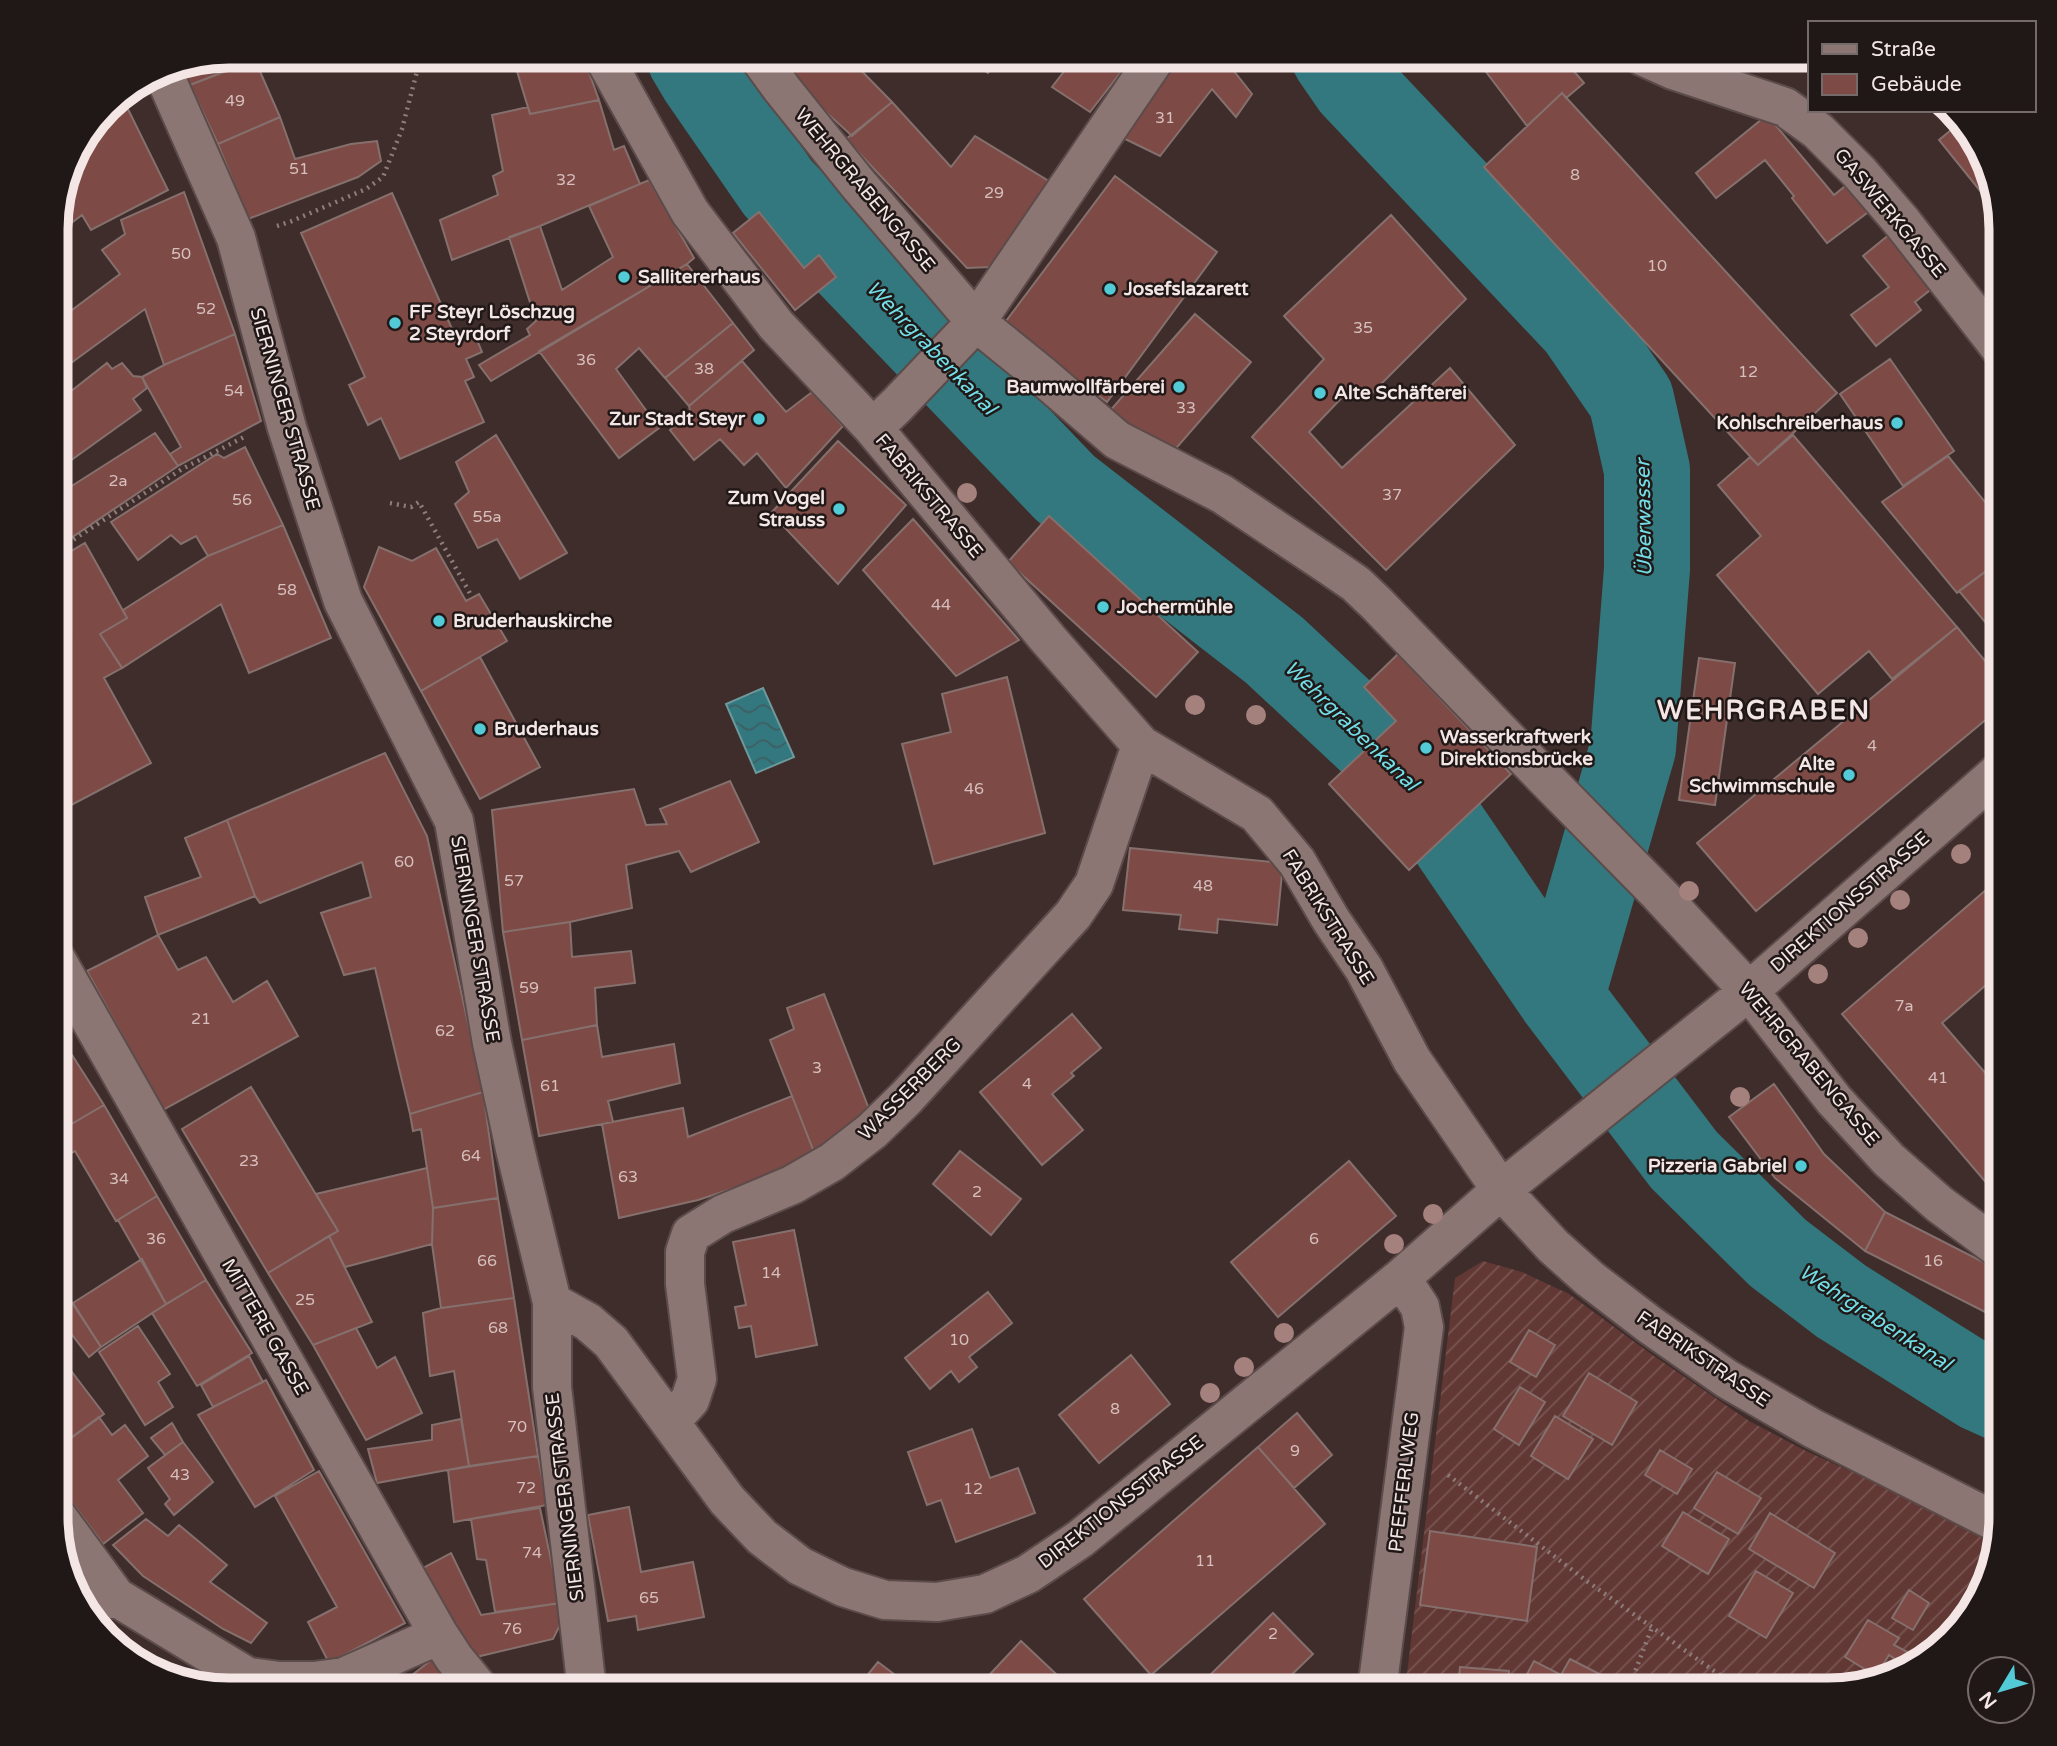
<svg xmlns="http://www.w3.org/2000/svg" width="2057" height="1746" font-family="'Varela Round',sans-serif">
<defs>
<pattern id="garden-furrows" width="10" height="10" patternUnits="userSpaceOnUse" patternTransform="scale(1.75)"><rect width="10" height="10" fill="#623834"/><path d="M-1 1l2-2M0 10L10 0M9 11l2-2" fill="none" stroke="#795551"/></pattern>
<pattern id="water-waves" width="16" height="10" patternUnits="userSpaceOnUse" patternTransform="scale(1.75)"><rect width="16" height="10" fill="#32787e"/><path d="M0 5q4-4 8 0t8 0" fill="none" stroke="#3e5e62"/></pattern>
</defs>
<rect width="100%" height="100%" fill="#3f2d2b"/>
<!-- garden -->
<path fill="url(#garden-furrows)" d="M1483,1261L1522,1272L1569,1294L1651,1354L1749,1421L1806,1451L1923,1504L1996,1541L1988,1583L1958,1631L1894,1677L1828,1690H1405L1455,1278Z"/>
<!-- water -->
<path fill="url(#water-waves)" stroke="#6c999d" stroke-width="2" d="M763,688L794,757L756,773L726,704Z"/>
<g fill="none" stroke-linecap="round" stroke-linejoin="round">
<!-- river -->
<path stroke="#32787e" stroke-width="86" d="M689,56L702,78L778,188L1065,488L1274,650L1410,777L1561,998L1684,1160L1778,1253L1841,1301L1981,1389L2001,1398
M1334,56L1354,85L1580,325L1631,399L1647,470V569L1633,748L1561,998"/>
</g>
<!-- building -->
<path fill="#7d4a46" stroke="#85706d" stroke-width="2" d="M229,56H263L190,85L181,65Z
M466,56H518L470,71Z
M518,56H583L599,100L530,114L513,58Z
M783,56H847L892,102L852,136L775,65Z
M962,56H1001L988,73Z
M1076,56H1106L1124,68L1090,112L1052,87Z
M1172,56H1222L1252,94L1236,117L1212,89L1160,156L1117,135Z
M1474,56H1561L1584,83L1566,98L1562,93L1527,126Z
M255,60L280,117L218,144L190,85Z
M1562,93L1837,393L1758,465L1484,167Z
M121,95L168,190L91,230L82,215L66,227L57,215L74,153L115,99Z
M599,100L614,150L624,146L640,184L540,226L452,260L440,220L498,195L493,176L503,171L492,115L528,107L530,114Z
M892,102L951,167L975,136L1052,183L990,267L967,268L846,139Z
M1767,115L1834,195L1849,183L1871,210L1827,243L1792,198L1794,196L1765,160L1716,198L1696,173Z
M1955,116L1988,163L1998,213L1939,140L1956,126L1950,120Z
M280,117L295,159L351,144L377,141L381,161L358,177L248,219L218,144Z
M1115,176L1217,252L1107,402L1003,325Z
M649,180L694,258L687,264L491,381L479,365L530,335L527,329L536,321L509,237L540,226L562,290L613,257L589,206Z
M184,192L235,334L164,365L145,309L56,374V322L120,274L102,250L125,234L121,220Z
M392,193L456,338L473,330L482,352L466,359L474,377L465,381L484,422L400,459L381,418L368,425L349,385L365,377L301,233Z
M759,212L804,268L819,255L836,277L795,310L733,233Z
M1391,215L1466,299L1366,399L1353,386L1309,432L1342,468L1450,368L1515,445L1386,570L1252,437L1324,359L1284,316Z
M1890,234L1934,287L1915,302L1921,310L1876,346L1851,315L1889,287L1863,256Z
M687,264L733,323L665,378L639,348L616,369L659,428L619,458L539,351Z
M1195,314L1251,362L1172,453L1108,413Z
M733,323L754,350L689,406L665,378Z
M235,334L261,421L178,466L170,454L181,447L142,377L164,365Z
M1890,359L1954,451L1903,486L1840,394Z
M742,361L786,412L812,392L843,426L786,488L757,453L744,465L720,439L694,460L670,430L690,411L689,406Z
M107,363L112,369L122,363L133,376L142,377L147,388L133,399L141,410L56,471V403Z
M155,433L178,466L56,548V496Z
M496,435L567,553L520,579L497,539L478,548L455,504L469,492L456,462Z
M1793,435L1957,627L1892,679L1869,651L1818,694L1717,575L1761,536L1718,485L1750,457L1758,465Z
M838,441L906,505L838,584L771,513Z
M245,447L283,525L208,556L196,536L181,544L171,535L138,560L111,522L217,454L224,458Z
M1948,456L2001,522V560L1957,593L1882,502Z
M1049,516L1198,652L1156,697L1008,562Z
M913,519L1019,640L956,676L863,570Z
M283,525L331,638L249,673L221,604L122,668L100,634L127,618L123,610L208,556Z
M85,543L127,618L100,634L122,668L104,678L151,763L56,813V560Z
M379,547L412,561L436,548L466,601L479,594L507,641L421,691L364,587Z
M2001,560V641L1959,591Z
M1957,627L2001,680V707L1756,911L1697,843Z
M1398,654L1511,774L1409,870L1329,784L1396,721L1364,687Z
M480,657L540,767L480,799L421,691Z
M1699,658L1735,663L1715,805L1679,800Z
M1007,677L1045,833L934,864L902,744L951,732L942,694Z
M385,753L427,836L483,1092L410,1114L375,968L344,975L321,913L371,897L362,862L260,903L255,896L227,820Z
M730,781L759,842L691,872L679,851L626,865L632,908L570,922L503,932L492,810L634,789L646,825L667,824L660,809Z
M227,820L255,896L158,935L145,897L201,877L185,838Z
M1130,848L1283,863L1277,925L1218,919L1217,933L1179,929L1181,915L1123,910Z
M2001,877V972L1942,1023L2001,1091V1200L1842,1014Z
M570,922L572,957L631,951L635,983L595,988L597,1025L522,1040L503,932Z
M158,935L178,970L206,957L233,1002L267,981L298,1036L163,1110L87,971Z
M824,994L871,1114L814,1152L770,1040L794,1029L787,1008Z
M1072,1014L1101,1048L1071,1073L1074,1076L1052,1094L1083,1130L1042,1165L980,1092Z
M597,1025L602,1057L674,1044L680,1083L608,1101L613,1122L539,1136L522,1040Z
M56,1030L104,1105L56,1133Z
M1774,1084L1824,1154L1885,1212L1865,1251L1775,1178L1729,1117Z
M251,1087L338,1231L268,1273L182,1129Z
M483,1092L498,1198L433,1208L421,1129L413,1131L410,1114Z
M792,1096L814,1152L765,1178L698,1200L619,1218L602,1124L683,1108L688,1137Z
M104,1105L157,1196L116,1221L75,1151L56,1161V1133Z
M960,1151L1021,1199L991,1235L933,1184Z
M1349,1161L1396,1216L1278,1317L1231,1262Z
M427,1168L433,1208L432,1244L345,1267L329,1236L338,1231L316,1194Z
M157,1196L206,1280L166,1304L118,1220Z
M498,1198L514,1298L441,1308L432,1244L433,1208Z
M1885,1212L2001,1271V1320L1865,1251Z
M794,1230L817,1345L756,1357L751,1326L739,1328L735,1307L746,1305L733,1242Z
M329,1236L372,1322L313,1345L268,1273Z
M142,1259L166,1304L101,1347L73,1303Z
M206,1280L252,1353L197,1386L152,1313Z
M63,1289L101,1347L89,1357L60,1319L56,1322V1294Z
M988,1292L1012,1323L969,1357L977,1367L959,1382L951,1371L930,1389L905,1358Z
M514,1298L538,1456L469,1466L454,1371L430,1376L423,1313L441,1308Z
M138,1326L170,1374L158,1382L173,1407L145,1425L99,1352Z
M356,1328L377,1368L395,1357L422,1413L366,1440L313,1345Z
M1529,1330L1555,1345L1536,1377L1510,1362Z
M56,1351L104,1414L56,1449Z
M1131,1355L1170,1404L1099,1463L1059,1415Z
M249,1356L263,1382L213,1407L201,1385Z
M1589,1373L1637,1402L1612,1445L1563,1416Z
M266,1380L314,1470L255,1507L198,1415Z
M1520,1387L1545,1402L1519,1445L1494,1429Z
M1297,1413L1332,1455L1294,1488L1258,1447Z
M1555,1416L1593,1439L1568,1479L1531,1456Z
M99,1417L112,1435L125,1425L148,1456L118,1480L143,1513L103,1544L56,1481V1449Z
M461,1419L469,1466L377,1483L368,1449L432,1440V1425Z
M172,1423L183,1442L165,1455L151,1438Z
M972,1429L990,1478L1018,1468L1035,1513L956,1542L941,1500L927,1505L908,1452Z
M183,1442L213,1482L174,1515L165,1504L170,1499L148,1468Z
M1258,1447L1325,1524L1151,1675L1084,1599Z
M1660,1450L1692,1469L1677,1494L1645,1475Z
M538,1456L547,1505L454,1522L448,1470Z
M319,1471L405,1623L329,1663L308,1622L337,1607L275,1496Z
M1717,1472L1761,1498L1738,1534L1694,1508Z
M629,1507L641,1572L693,1562L704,1617L638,1630L636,1616L608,1621L588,1515Z
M540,1508L560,1603L495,1612L486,1560L477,1559L471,1519Z
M1683,1512L1729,1539L1708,1574L1662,1546Z
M1770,1513L1835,1553L1814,1588L1749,1549Z
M146,1519L168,1536L179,1525L227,1565L210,1582L267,1623L251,1643L223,1629L143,1576L113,1545Z
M1430,1531L1537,1547L1527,1621L1420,1605Z
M451,1553L481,1615L560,1603L563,1619L553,1639L476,1657L419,1570Z
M1756,1571L1793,1593L1766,1638L1729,1616Z
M1909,1590L1929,1603L1913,1630L1892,1618Z
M1273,1613L1313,1654L1276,1690H1220L1208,1677Z
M1868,1620L1899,1638L1894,1645L1911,1654L1904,1665L1889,1655L1876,1676L1845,1657Z
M107,1637L147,1662L145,1666L115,1647Z
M1021,1641L1073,1690H980L977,1688Z
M439,1654L467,1690H393Z
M1570,1659L1617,1683L1614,1690H1553L1526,1676L1534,1661L1561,1675Z
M878,1662L915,1690H860L857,1688Z
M1460,1667L1509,1671L1508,1687L1522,1688V1690H1458Z"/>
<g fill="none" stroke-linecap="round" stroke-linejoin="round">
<!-- minor casing -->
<g stroke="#5b4b4a" stroke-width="42">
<path id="minor" d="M603,56L690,212L776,325L873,428L1048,639L1141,745L1257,814L1297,862L1331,920L1364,969L1412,1060L1501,1190L1553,1246L1590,1279L1650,1325L1727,1379L1812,1428L2000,1524
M758,56L782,89L858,184L976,322L1039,373L1117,440L1222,494L1330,566L1356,584L1377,604L1544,777L1659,894L1749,991L1834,1100L1889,1160L1939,1204L2001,1250
M1642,56L1673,70L1785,107L1818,131L1859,172L1902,222L2001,349
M162,70L236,238L287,428L343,601L454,821L492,1043L515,1149L552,1302V1387L587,1690
M873,428L897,405L976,322L1157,56
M56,959L439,1635L454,1658L480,1690
M552,1302L588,1322L611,1342L727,1500L762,1537L800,1566L843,1587L885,1600L937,1602L985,1594L1028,1574L1080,1539L1401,1278L1501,1190L1749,991L2001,770
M670,1422L690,1400L697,1379L685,1284V1252L691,1234L723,1214L792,1185L832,1162L872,1131L906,1098L1073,915L1094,884L1141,745
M56,1515L116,1597L248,1677L280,1681H314L344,1677L439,1635
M81,1602L94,1603L116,1597
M1377,1690L1424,1327L1420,1307L1401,1278"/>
</g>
<!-- path -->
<path stroke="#8d7d7b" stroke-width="4.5" stroke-dasharray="2 5" stroke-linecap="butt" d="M277,226L292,221L366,189L383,177L402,129L421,56
M390,503L411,507L419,502L472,597
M56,551L182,469L244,437
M1448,1475L1588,1582L1741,1690
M1628,1690L1652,1627"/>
<!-- minor -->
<use href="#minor" stroke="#8c7674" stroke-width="38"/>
</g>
<!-- trees -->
<g fill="#a5817d">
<circle cx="967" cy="493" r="10"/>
<circle cx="1195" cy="705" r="10"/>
<circle cx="1256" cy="715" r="10"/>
<circle cx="1961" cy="854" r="10"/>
<circle cx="1689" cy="891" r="10"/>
<circle cx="1900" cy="900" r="10"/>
<circle cx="1858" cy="938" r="10"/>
<circle cx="1818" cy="974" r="10"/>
<circle cx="1740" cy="1097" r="10"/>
<circle cx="1433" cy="1214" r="10"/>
<circle cx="1394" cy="1244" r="10"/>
<circle cx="1284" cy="1333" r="10"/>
<circle cx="1244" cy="1367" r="10"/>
<circle cx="1210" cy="1393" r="10"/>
</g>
<!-- markers -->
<g fill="#52cbd7" stroke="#201817" stroke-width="2.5">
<circle cx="624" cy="277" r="7"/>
<circle cx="1110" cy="289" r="7"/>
<circle cx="395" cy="323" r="7"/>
<circle cx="1179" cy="387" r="7"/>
<circle cx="1320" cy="393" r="7"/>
<circle cx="759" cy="419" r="7"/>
<circle cx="1897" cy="423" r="7"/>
<circle cx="839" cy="509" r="7"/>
<circle cx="1103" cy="607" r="7"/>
<circle cx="439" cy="621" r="7"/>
<circle cx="480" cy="729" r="7"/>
<circle cx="1426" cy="748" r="7"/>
<circle cx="1849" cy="775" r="7"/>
<circle cx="1801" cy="1166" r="7"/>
</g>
<g text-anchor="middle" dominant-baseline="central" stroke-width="5" stroke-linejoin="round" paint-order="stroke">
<!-- number labels -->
<g font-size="16" fill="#d6bfbd">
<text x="235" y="101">49</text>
<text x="1165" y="118">31</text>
<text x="299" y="169">51</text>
<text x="1575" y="175">8</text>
<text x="566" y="180">32</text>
<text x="994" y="193">29</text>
<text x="181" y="254">50</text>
<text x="1657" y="266">10</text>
<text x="206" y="309">52</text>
<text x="1363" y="328">35</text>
<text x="586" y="360">36</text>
<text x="704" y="369">38</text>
<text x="1748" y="372">12</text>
<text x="234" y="391">54</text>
<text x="1186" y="408">33</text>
<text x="118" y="481">2a</text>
<text x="1392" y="495">37</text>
<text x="242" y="500">56</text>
<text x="487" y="517">55a</text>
<text x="287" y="590">58</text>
<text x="941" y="605">44</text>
<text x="1872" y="746">4</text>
<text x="974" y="789">46</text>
<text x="404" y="862">60</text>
<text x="514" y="881">57</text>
<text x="1203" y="886">48</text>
<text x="529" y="988">59</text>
<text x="1904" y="1006">7a</text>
<text x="201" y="1019">21</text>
<text x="445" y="1031">62</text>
<text x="817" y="1068">3</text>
<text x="1938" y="1078">41</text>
<text x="1027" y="1084">4</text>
<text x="550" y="1086">61</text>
<text x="471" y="1156">64</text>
<text x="249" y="1161">23</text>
<text x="628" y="1177">63</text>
<text x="119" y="1179">34</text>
<text x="977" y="1192">2</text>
<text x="156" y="1239">36</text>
<text x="1314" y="1239">6</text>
<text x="487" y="1261">66</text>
<text x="1933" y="1261">16</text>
<text x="771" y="1273">14</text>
<text x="305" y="1300">25</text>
<text x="498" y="1328">68</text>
<text x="959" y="1340">10</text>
<text x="1115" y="1409">8</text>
<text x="517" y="1427">70</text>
<text x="1295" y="1451">9</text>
<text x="180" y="1475">43</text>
<text x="526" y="1488">72</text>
<text x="973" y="1489">12</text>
<text x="532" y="1553">74</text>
<text x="1205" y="1561">11</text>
<text x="649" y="1598">65</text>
<text x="512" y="1629">76</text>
<text x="1273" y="1634">2</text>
</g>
<!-- street labels -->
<g font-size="19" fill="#f3e6e5" stroke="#201817">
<text transform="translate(865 190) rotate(50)">WEHRGRABENGASSE</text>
<text transform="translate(1890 213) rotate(50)">GASWERKGASSE</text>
<text transform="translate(285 409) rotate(74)">SIERNINGER STRASSE</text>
<text transform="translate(929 496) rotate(50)">FABRIKSTRASSE</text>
<text transform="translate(1850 902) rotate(-41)">DIREKTIONSSTRASSE</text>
<text transform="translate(1328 917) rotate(58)">FABRIKSTRASSE</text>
<text transform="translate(475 939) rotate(80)">SIERNINGER STRASSE</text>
<text transform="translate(1809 1064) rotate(50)">WEHRGRABENGASSE</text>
<text transform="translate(910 1089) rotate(-45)">WASSERBERG</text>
<text transform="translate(265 1327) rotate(60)">MITTERE GASSE</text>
<text transform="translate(1703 1359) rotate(34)">FABRIKSTRASSE</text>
<text transform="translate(1404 1482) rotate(-83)">PFEFFERLWEG</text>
<text transform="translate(565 1497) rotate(-97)">SIERNINGER STRASSE</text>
<text transform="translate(1121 1502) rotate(-38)">DIREKTIONSSTRASSE</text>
</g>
<!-- poi labels -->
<g font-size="19" font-weight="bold" fill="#f3e6e5" stroke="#201817" text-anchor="start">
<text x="638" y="277">Sallitererhaus</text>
<text x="1124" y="289">Josefslazarett</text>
<text x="409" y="312">FF Steyr Löschzug<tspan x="409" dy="22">2 Steyrdorf</tspan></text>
<text x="1165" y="387" text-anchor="end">Baumwollfärberei</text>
<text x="1334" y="393">Alte Schäfterei</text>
<text x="745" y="419" text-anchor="end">Zur Stadt Steyr</text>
<text x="1883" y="423" text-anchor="end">Kohlschreiberhaus</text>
<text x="825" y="498" text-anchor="end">Zum Vogel<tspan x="825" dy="22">Strauss</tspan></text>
<text x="1117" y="607">Jochermühle</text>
<text x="453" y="621">Bruderhauskirche</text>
<text x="494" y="729">Bruderhaus</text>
<text x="1440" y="737">Wasserkraftwerk<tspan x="1440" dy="22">Direktionsbrücke</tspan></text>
<text x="1835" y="764" text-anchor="end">Alte<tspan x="1835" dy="22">Schwimmschule</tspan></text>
<text x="1787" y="1166" text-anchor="end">Pizzeria Gabriel</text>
</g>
<!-- water labels -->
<g font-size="21" font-style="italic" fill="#72dee8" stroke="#201817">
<text transform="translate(931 348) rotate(46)">Wehrgrabenkanal</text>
<text transform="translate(1644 518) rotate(-91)">Überwasser</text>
<text transform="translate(1351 726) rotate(44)">Wehrgrabenkanal</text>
<text transform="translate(1875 1318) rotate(33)">Wehrgrabenkanal</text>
</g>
<!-- district labels -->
<g font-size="26" font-weight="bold" letter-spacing="2" fill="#f3e6e5" stroke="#201817">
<text x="1764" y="710">WEHRGRABEN</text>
</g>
</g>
<!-- crop -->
<path d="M0 0H2057V1746H0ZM229 68H1828A161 161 0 0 1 1989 229V1517A161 161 0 0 1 1828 1678H229A161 161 0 0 1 68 1517V229A161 161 0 0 1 229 68Z" fill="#201817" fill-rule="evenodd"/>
<path fill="none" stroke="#f3e6e5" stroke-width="9" d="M229 68H1828A161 161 0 0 1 1989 229V1517A161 161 0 0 1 1828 1678H229A161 161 0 0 1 68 1517V229A161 161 0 0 1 229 68Z"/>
<!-- legend -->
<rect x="1808" y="21" width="228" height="91" fill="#201817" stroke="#746a69" stroke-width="2"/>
<rect x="1822" y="44" width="35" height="10" fill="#8c7674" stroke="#746a69" stroke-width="2"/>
<text x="1871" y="56" font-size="21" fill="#f3e6e5">Straße</text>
<rect x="1822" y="74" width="35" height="21" fill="#7d4a46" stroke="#746a69" stroke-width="2"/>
<text x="1871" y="91" font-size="21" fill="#f3e6e5">Gebäude</text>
<!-- north arrow -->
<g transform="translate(2001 1690) rotate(232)"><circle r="33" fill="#201817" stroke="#746a69" stroke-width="2"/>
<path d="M0-5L12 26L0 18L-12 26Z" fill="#52cbd7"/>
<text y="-10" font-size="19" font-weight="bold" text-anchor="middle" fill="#f3e6e5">N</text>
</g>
</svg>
